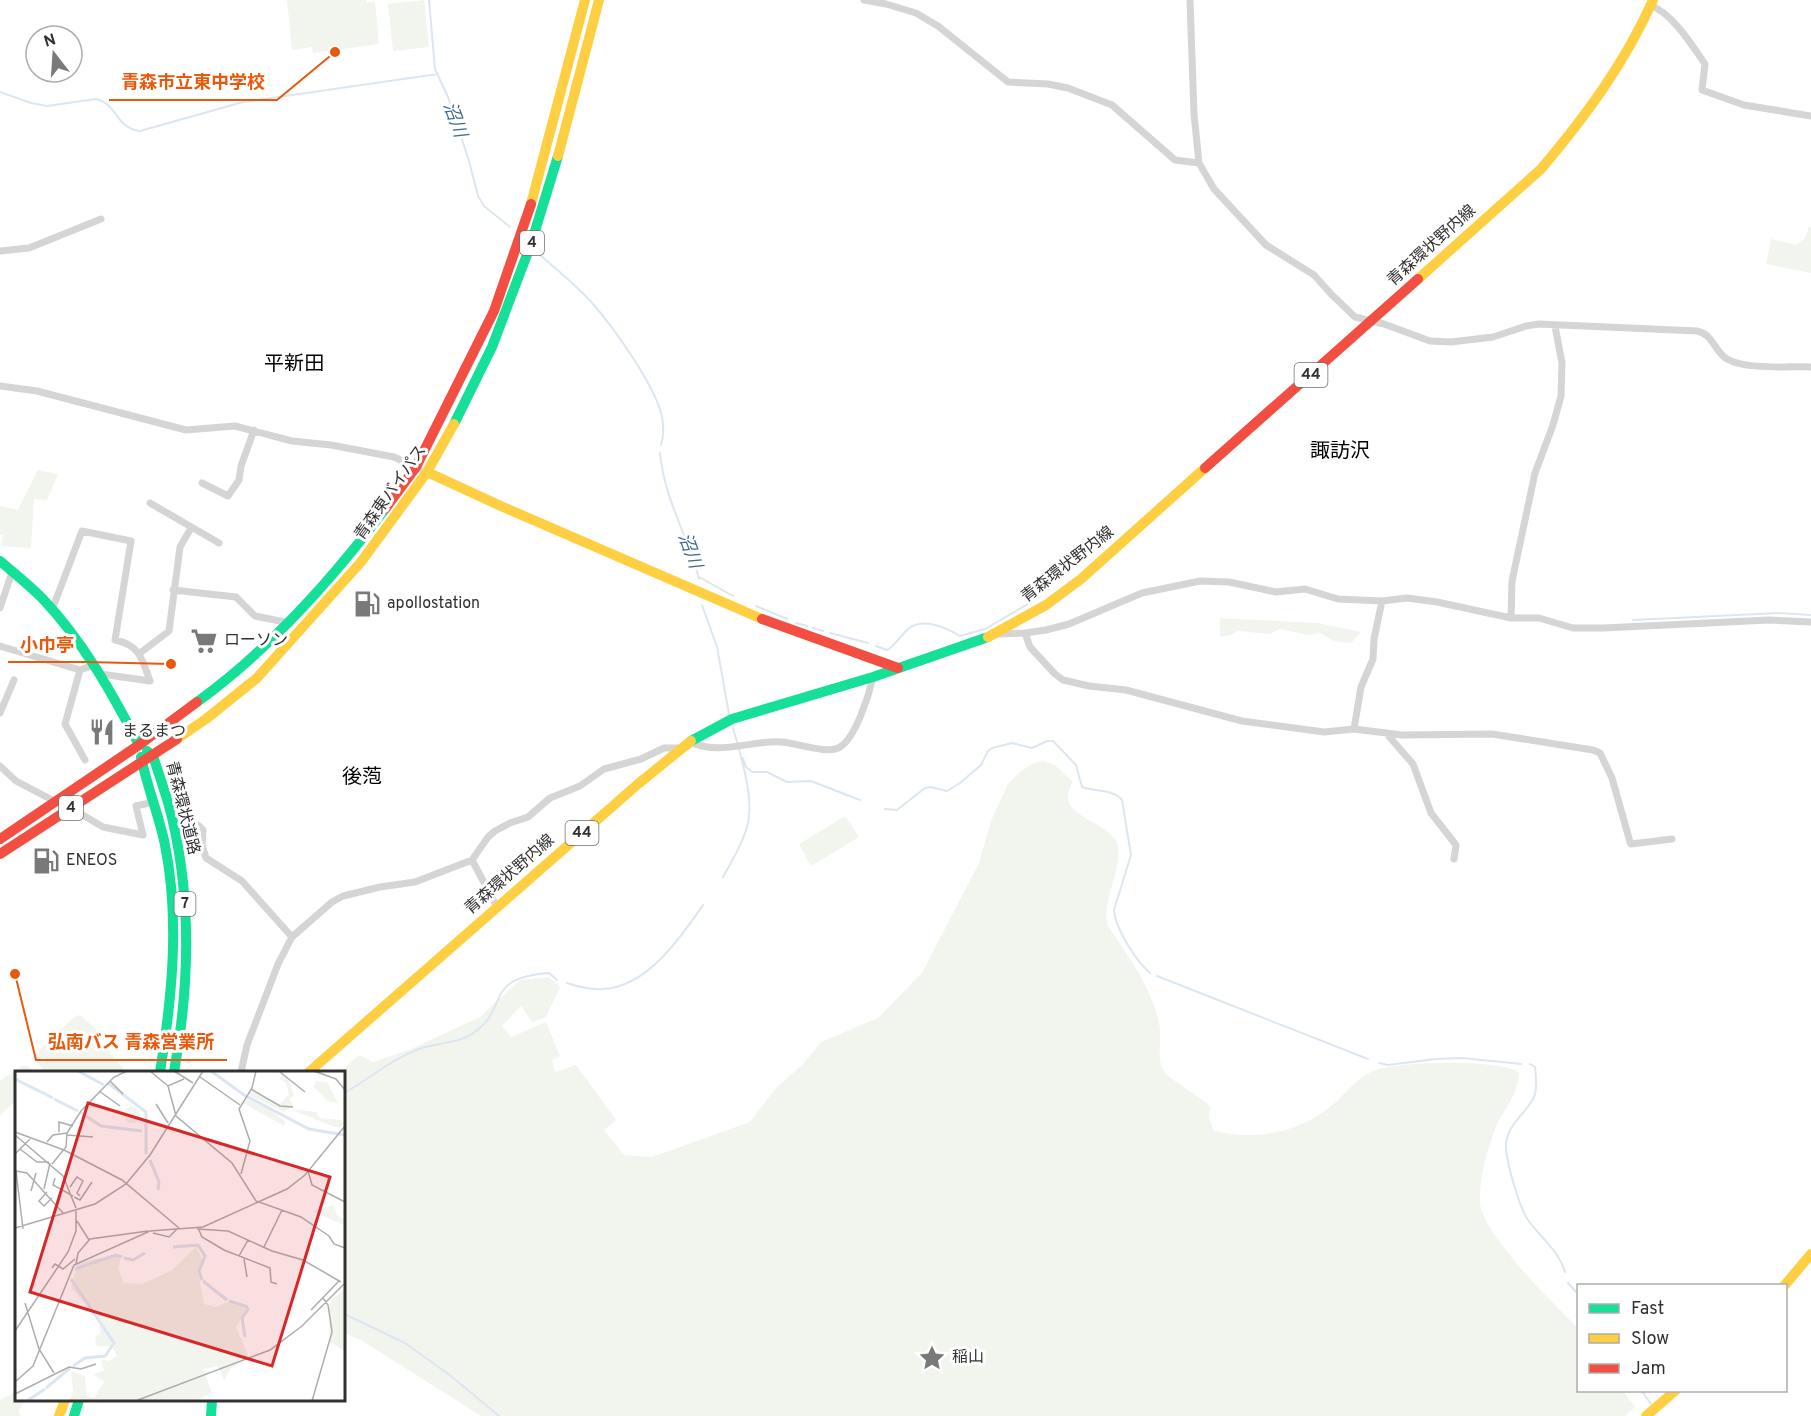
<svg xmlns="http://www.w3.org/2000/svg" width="1811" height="1416" font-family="Overpass,'Noto Sans JP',sans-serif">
<rect width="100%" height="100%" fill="#fff"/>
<!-- green -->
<path fill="#f1f5ee" d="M287,0H366L367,3L375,1L379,44L313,53L312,47L292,50Z
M424,0L429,47L393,51L388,4Z
M1809,227H1811V273L1766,264L1771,239L1796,245L1805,238Z
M38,470L58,474L47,500L34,499L31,548L1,546L3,535H0V506L18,510Z
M1220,618L1318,623L1361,632L1351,643L1334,641L1320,633L1309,635L1279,629L1270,634L1238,631L1230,635L1220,637Z
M1043,761L1055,765L1072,781C1072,785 1069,789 1068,794C1066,818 1107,822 1116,841C1126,863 1102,897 1107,924C1126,954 1152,987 1159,1023C1163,1038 1155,1059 1165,1073C1169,1078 1199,1097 1207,1103L1210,1108L1209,1118L1214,1131C1254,1141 1299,1133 1331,1106C1345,1095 1356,1078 1373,1071C1398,1061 1497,1059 1519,1072C1519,1096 1500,1112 1493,1135C1486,1155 1479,1181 1480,1202C1481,1233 1555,1305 1578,1328V1390L1623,1391L1635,1407L1625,1416H481L361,1340L344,1333V1072H340L359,1055L373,1062L409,1050L480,1017L520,980L549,977L560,987L546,1017L532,1022L521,1006L502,1026L511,1037L546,1022L560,1056L552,1060L555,1072L576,1065L616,1120L604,1130L624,1155L652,1157L750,1122L775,1089L804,1063L821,1042L878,1018L922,973L979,863L991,821L1008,784L1021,771L1034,763Z
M845,816L859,837L811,866L799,844Z
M80,1015L97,1030L94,1035L123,1068L121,1072H44L32,1057L74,1017Z
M22,1066H27L35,1072H16V1101L0,1115V1081Z
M16,1392V1400H26L18,1411L21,1416H0V1400Z"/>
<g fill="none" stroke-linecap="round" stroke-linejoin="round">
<!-- stream -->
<path stroke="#dce6f1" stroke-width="2" d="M429,0L435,69L448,97L469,161L478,196L484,206L510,227
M0,92L31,103L47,106L96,99C118,104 115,128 140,131L243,102L438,74
M539,254C557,270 577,286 593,304C614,328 653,383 661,413C664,424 664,435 661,445
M660,453C664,498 688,537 699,579
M699,577L733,596
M702,605L717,647L729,714
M756,606L787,619
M1633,620L1779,613L1811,615
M796,623L807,626
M813,628L823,631
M830,633L868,643
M876,646L887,650C895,645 900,637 907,630C921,616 947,628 960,636L985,629L1040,597
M743,758L746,767L752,772H767L787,782L811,781L860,800
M885,809L897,810L925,788L931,787L947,791L960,783L981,765L988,751L992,748L1012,743L1032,748L1047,741H1053L1076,765L1082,787C1095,792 1113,789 1122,800L1131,855L1114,910C1115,928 1136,961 1150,973
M723,877C732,861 748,834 749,816C752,792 740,752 733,728
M1157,976L1368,1059
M567,983C579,987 590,990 603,989C647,987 681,937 703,905
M1379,1063L1388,1065L1436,1059L1462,1058L1521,1064
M1530,1064L1535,1067C1536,1076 1538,1091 1533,1099C1525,1114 1506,1126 1506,1146C1506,1161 1519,1207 1528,1220C1541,1238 1559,1251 1565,1272
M344,1093C369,1079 392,1059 419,1049C435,1043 459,1043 472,1034C511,1009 481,978 549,973L557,980
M1568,1283L1578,1294
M344,1314L405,1343L451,1376L499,1416
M1641,1390L1651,1404"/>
<!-- street -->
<path stroke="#d5d5d5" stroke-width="7" d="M864,0L886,4L916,13L938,26L1008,82L1048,84L1068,88L1112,105L1175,160L1199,163
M1190,0L1194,114L1199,163L1214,189L1266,245L1314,275L1331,294L1355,317L1384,324L1430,341L1451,342L1493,337L1526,326L1539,324L1697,331C1713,334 1714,351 1727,359C1746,370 1789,366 1811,367
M1650,5C1672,13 1692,45 1705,64L1702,90L1744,105L1811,116
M0,251L29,248L101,219
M0,386L37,391L186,430L235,426L292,441L331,445L394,457L419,469
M202,483L228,496L239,480L241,466L254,430
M150,503L219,543
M173,590L236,597L255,616L290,623
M0,608L12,572
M52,610L82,531L131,541L115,640C140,645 142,659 150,681L101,674
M1511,618L1512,581L1535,473L1553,425L1561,396L1562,363L1555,326
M1025,633L1030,647L1055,674L1063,680L1089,686L1126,690L1242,721L1324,732L1354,729L1402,735L1492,734L1593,750L1600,753L1612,778L1630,842L1631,844L1672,839
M998,634L1025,633L1046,630L1069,624L1142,593L1200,581L1229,582L1276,592L1305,589L1338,599L1382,601L1407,598L1437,602L1511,618H1539L1573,628H1604L1769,620L1811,622
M0,646L80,670L94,665
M140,653L169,631L180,547L191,528
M80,670L65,724L85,760
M0,713L14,680
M1354,729L1361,687L1373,659L1374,639L1382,601
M1386,733L1413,764L1431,813L1456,845L1454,859
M690,742C720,756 750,740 781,742C797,743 828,755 840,747C856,737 869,695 873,677
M0,766L16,781L56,802
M71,808L103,827L143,835L136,806L154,802
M175,828L198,825L203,830L202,845L206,858L242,881L292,937
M472,860L497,907
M241,1072L247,1045L278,964L292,937L332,902L343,896L380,887L415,882L472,860L488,837L495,831L510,823L528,817L550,798L580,786L604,769L641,759L664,748H682"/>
<!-- fast -->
<path stroke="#16e098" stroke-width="10" d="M454,424L492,347L531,244L558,156
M0,561C14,573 29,585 42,598C83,641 112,693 139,745
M197,702C270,649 331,581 385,509
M691,741L732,719L873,677L988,637
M147,751L153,756C160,778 168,799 173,822C192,905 189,989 174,1072
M141,757C147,787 159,815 165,845C180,920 172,997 160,1072
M74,1416L79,1400
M211,1416L212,1400"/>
<!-- slow -->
<path stroke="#ffcf43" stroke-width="10" d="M558,156L599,0
M531,204L585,0
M1418,279L1541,169C1585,117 1625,63 1653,0
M427,472L503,507L762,619
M988,637L1046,605L1081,579L1205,468
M177,739L206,719L257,678L361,562L427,472L454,424
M309,1072L638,784L691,741
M1784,1286L1811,1254
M59,1416L65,1400
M1646,1416L1676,1390"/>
<!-- jam -->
<path stroke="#f24e42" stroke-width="10" d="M1205,468L1418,279
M385,509L416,467L494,311L531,204
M762,619L898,668
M0,839L139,745L197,702
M0,854L177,739"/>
</g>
<!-- icons -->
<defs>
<g id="fuel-bare" transform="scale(2.07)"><path d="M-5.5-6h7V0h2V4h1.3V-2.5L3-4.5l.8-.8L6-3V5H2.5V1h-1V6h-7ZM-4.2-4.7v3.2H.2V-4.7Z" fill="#797979" stroke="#fff" stroke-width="2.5" paint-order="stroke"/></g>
<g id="supermarket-bare" transform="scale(2.07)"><path d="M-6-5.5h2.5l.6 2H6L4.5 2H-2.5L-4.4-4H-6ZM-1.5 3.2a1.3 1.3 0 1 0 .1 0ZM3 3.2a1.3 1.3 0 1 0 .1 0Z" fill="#797979" stroke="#fff" stroke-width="2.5" paint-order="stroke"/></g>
<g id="restaurant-bare" transform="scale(2.07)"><path d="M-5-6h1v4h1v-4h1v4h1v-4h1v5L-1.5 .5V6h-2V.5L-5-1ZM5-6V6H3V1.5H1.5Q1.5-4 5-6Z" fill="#797979" stroke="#fff" stroke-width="2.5" paint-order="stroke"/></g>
<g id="sight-bare" transform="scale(2.07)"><path d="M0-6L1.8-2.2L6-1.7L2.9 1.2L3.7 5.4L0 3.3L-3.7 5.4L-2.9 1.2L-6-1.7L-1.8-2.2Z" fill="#797979" stroke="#fff" stroke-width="2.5" paint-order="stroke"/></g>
</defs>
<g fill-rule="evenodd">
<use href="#fuel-bare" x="367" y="604"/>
<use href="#supermarket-bare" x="204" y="641"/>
<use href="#restaurant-bare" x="102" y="732"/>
<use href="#fuel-bare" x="46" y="861"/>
<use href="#sight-bare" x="932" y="1358"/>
</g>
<g text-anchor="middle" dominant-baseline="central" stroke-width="6" stroke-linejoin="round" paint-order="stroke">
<!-- shield labels -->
<g fill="#fff" stroke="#6f6f6f" stroke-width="1.5">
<rect x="520" y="231" width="24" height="24" rx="4.5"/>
<rect x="1294.5" y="363" width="33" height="24" rx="4.5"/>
<rect x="59" y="796" width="24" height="24" rx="4.5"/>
<rect x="565.5" y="821" width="33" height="24" rx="4.5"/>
<rect x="174.5" y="892" width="21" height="24" rx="4.5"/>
</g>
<g font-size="15" font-weight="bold" fill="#313131">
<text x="532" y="243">4</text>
<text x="1311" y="375">44</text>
<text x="71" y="808">4</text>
<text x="582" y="833">44</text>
<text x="185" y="904">7</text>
</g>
<!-- street labels -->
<g font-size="16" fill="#313131" stroke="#fff">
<text transform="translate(1432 246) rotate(-42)">青森環状野内線</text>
<text transform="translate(391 493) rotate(-55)">青森東バイパス</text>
<text transform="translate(1068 565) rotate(-38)">青森環状野内線</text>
<text transform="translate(182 808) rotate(76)">青森環状道路</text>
<text transform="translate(510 875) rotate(-41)">青森環状野内線</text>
</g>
<!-- poi labels -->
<g font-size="16" fill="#313131" stroke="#fff" text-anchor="start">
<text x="387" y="604">apollostation</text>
<text x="224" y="641">ローソン</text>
<text x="122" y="732">まるまつ</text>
<text x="66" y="861">ENEOS</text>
<text x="952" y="1358">稲山</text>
</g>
<!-- water labels -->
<g font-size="18" font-style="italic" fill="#42698f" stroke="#fff">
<text transform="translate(454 120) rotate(70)">沼川</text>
<text transform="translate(689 551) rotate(70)">沼川</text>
</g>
<!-- quarter labels -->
<g font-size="20" fill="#000" stroke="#fff">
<text x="294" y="365">平新田</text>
<text x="1340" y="452">諏訪沢</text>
<text x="362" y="778">後萢</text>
</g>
</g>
<!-- overview -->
<g transform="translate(15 1071)">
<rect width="330" height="330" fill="#fff"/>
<path d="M266,2L273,7L279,25L274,27L278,35L269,41L234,24L236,20L265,33L274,23L271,12L265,8ZM301,10L312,11L323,32L313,30L299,16ZM231,28L252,37L270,50L269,55L228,32ZM109 44a8 8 0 1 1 16 0a8 8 0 1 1-16 0ZM275,38L301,41L305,47L326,49L330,53L325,57L317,55ZM319,134L322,144L330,149L328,154L298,140ZM181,176L188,190L183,201L189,233L201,236L213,231L232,237L221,256L234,287L216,297L209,309L203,295L188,298L197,322L180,330H54L58,321L56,300L70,305L72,325L79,327L89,311L78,303L89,300L86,288L94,290L102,285L97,275H82L80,267L85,262L84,247L56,217L62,194L78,188L106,185L103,198L109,212L127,213L156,200ZM330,218V289L329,280L315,271L314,239L316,229Z" fill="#f1f5ee"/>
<path fill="none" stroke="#dce6f1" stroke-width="3" d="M63,0L89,14M196,0L229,24L294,58L330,64M0,8L38,27M93,12L131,41V83M39,28L63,40M66,42L86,55L127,60M135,89L144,111L143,119M158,176L183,174L190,185L184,200L187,209M109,187L118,189L130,182M60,198L101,184L107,186M56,208L99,272L90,285L70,287L58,295M188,210L212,229M214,230L233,236M230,266L227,247L234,237M31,317L55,297M12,330L30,318"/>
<path fill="none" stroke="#adadad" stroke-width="1.5" d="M135,0L153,15L169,8M159,0L178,12M299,0L321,8L330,19M265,1L290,21M185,6L225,34M95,10L108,23M153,15L161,45L217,92L241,130L286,146L314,165L319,173L330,177M236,18L265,35L278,36M84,20L105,35M141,33L153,52M0,61L49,79M44,61V51L58,55M0,64L48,105L61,137M52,64L78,66M32,71L38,64L52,62M5,78L22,91H34M49,79L107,109L164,157M0,83L15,68M37,93L51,76L52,62L66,40L99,6L112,0M1,100L12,102L48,142M1,100L8,158M293,100L297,114L330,131M226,103L235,70L224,38L237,17L241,0M40,107L38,114L58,125M55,116L62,106L68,110L62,122L65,125M29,118L35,92M16,120L21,102M32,121L24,130L29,135L37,127M59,126L65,129L77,111M62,150L74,169M0,157L80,133L111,113L135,84L188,0M182,158L213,160L257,180L288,189L326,211M184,159L187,166L209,179L255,197L256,211L262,213M138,162L154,166L162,158M249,176L267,139M224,185L233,169M229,188L232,206M61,193L63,182L75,168L133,160M37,197L40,193L48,198L60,188M10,232L24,278L39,302M296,239L324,210M0,260L53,181L61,160V138M0,311L18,295L59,194L135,160L188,156L272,118L290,104L330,55M0,323L54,296L66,298L81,293M123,329L255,279L287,255L330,212M297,330L317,261L313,234L308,227"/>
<path fill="#d62828" fill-opacity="0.15" stroke="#d62828" stroke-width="3" d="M73,32L315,106L257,295L15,221Z"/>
<rect width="330" height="330" fill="none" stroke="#313131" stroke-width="3"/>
</g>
<!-- callouts -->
<path fill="none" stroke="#e8590c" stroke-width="2" d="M335 52L277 100H109M171 664L86 662H8M15 974L36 1060H227"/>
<g fill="#e8590c" stroke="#fff" stroke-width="2">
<circle cx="335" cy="52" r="6"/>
<circle cx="171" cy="664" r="6"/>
<circle cx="15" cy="974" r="6"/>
</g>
<g font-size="18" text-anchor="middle" font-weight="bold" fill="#e8590c" stroke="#fff" stroke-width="6" stroke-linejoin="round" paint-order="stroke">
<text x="193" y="88">青森市立東中学校</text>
<text x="47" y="651">小巾亭</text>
<text x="131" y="1048">弘南バス 青森営業所</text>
</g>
<!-- legend -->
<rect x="1577" y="1284" width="210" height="108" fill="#ffffff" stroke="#adadad" stroke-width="1.5"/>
<rect x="1589" y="1304" width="30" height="9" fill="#16e098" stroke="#adadad" stroke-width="1.5"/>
<text x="1631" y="1314" font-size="18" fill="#313131">Fast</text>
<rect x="1589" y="1334" width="30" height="9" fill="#ffcf43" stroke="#adadad" stroke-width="1.5"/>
<text x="1631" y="1344" font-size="18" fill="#313131">Slow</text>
<rect x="1589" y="1364" width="30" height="9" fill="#f24e42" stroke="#adadad" stroke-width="1.5"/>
<text x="1631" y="1374" font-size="18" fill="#313131">Jam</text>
<!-- north arrow -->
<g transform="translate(54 54) rotate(343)"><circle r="28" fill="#ffffff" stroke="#adadad" stroke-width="1.5"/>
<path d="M0-4.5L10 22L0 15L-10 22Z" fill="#797979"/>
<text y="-9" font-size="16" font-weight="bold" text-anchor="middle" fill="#313131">N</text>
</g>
</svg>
